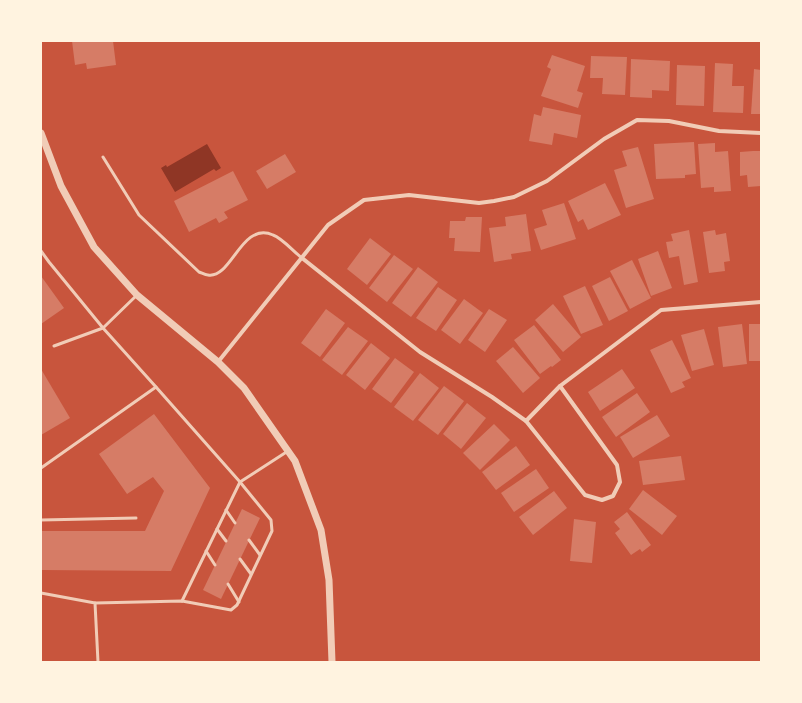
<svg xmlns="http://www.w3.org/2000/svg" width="802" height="703" font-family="'Crimson Pro',serif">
<rect width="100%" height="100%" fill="#c8553d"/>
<polygon fill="#8f3625" points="207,144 221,168 216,171 214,169 175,192 161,168 166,165 167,167"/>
<g fill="#d67c66">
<polygon points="72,41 113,41 116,65 87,69 86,63 75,65"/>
<polygon points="552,55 585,66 577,91 583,93 578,108 541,96 551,69 547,67"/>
<polygon points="591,56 627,57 625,95 602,94 603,78 590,78"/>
<polygon points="631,59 670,61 669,91 652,90 652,98 630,97"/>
<polygon points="715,63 733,64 732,86 744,86 743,113 713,112"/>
<polygon points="677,65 705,66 704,106 676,105"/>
<polygon points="754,69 761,70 761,114 751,114"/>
<polygon points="543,107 581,115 577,138 554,133 552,145 529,141 534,114 541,116"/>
<polygon points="694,142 696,174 685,175 685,178 656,179 654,144"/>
<polygon points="715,143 715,152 728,151 731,191 714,192 714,187 701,188 698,144"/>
<polygon points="638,147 654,199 626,208 614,170 627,166 622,151"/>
<polygon points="753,151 761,151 761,186 748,187 747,175 740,176 740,152"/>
<polygon points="285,154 296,172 267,189 256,171"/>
<polygon points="233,171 248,200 224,212 228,218 219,223 216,218 189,232 174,201"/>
<polygon points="605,183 621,215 588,230 583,219 578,222 568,201"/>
<polygon points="564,203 576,239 541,250 534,229 547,225 542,210"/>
<polygon points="526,214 531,251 511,254 512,259 494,262 489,228 506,226 505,217"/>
<polygon points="466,217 482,217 480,252 454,251 455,238 449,238 450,221 465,221"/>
<polygon points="689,230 698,282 684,285 679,256 669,258 666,242 673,241 671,234"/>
<polygon points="715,230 716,235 726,233 730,261 724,262 725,271 709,273 703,232"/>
<polygon points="370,238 391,254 367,285 347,269"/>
<polygon points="658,251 672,288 651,296 638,259"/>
<polygon points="394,255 413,269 387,302 369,288"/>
<polygon points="632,260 651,298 630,309 610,271"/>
<polygon points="418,267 438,282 411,317 392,303"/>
<polygon points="41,276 64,308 41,324"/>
<polygon points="610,277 628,311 609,321 592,286"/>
<polygon points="585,286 603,325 581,334 563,296"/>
<polygon points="438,287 457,300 436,331 416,318"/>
<polygon points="464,299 483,313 460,344 441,330"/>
<polygon points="553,304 581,337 563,352 535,320"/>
<polygon points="326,309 345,323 320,357 301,343"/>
<polygon points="489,309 507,320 485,352 468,340"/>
<polygon points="742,324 747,364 723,367 718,327"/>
<rect x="749" y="324" width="12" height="37"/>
<polygon points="534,325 561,360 552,367 551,366 540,374 514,340"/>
<polygon points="348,327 368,341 342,375 322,360"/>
<polygon points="704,329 714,365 692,371 681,335"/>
<polygon points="672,340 691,378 682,382 685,387 671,393 650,350"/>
<polygon points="371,343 390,358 365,390 346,375"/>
<polygon points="513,347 540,378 523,393 496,361"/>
<polygon points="395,358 414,372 391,403 372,389"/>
<polygon points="41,369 70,418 41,435"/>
<polygon points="622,369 635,388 600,411 588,392"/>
<polygon points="420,373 439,388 413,421 394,407"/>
<polygon points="444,386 464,401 438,435 418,420"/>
<polygon points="637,393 650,412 616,437 602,417"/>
<polygon points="467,403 486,418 461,449 443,434"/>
<polygon points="154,414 210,488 171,571 41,570 41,531 145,531 164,491 153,477 127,494 99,454"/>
<polygon points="657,415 670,436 633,458 620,437"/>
<polygon points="494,424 510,440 480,470 463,453"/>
<polygon points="516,446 530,465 496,490 482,472"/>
<polygon points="681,456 685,480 643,485 639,461"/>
<polygon points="536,469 549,488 514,512 501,493"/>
<polygon points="643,490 677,516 662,535 629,509"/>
<polygon points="554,491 567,508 533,535 519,517"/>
<polygon points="242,509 260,518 221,599 203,590"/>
<polygon points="627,512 651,545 642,552 640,549 631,555 615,533 620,529 614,522"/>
<polygon points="574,519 596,522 592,563 570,561"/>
</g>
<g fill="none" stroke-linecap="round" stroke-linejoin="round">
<g stroke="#f1ccb7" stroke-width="3">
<path d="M 103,157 L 139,215 L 199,272 C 202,273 205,275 208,275 C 232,279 241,221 273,235 C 282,238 294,252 302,258"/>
<polyline points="41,251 49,262 103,328 54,346"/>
<polyline points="156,387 240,482 182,601"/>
<polyline points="41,468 156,387 103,328 137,295"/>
<polyline points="226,510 235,523"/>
<polyline points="41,520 136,518"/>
<polyline points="217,529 226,541"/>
<polyline points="249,540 260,555"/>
<polyline points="206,551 215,565"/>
<polyline points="240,559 251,574"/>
<polyline points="228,584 239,602"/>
<polyline points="41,593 95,603 98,662"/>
<polyline points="95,603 182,601 231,610 237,605 272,531 271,520 240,482 288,451"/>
</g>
<g stroke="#f1ccb7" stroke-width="4">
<polyline points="302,258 420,352 492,397 526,421 560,386 661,310 761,302"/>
<polyline points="218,362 328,225 364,200 409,195 479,203 494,201 514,197 547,181 604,139 637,120 669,121 719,131 761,133"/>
<polyline points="526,421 585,495 602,500 613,496 620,482 617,465 560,386"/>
</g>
<polyline stroke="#f1ccb7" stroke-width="7" points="41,133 61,186 94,247 137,295 218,362 244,388 295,461 321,530 329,580 332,662"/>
</g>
<rect width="802" height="703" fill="none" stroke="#fff3e0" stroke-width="84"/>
</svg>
